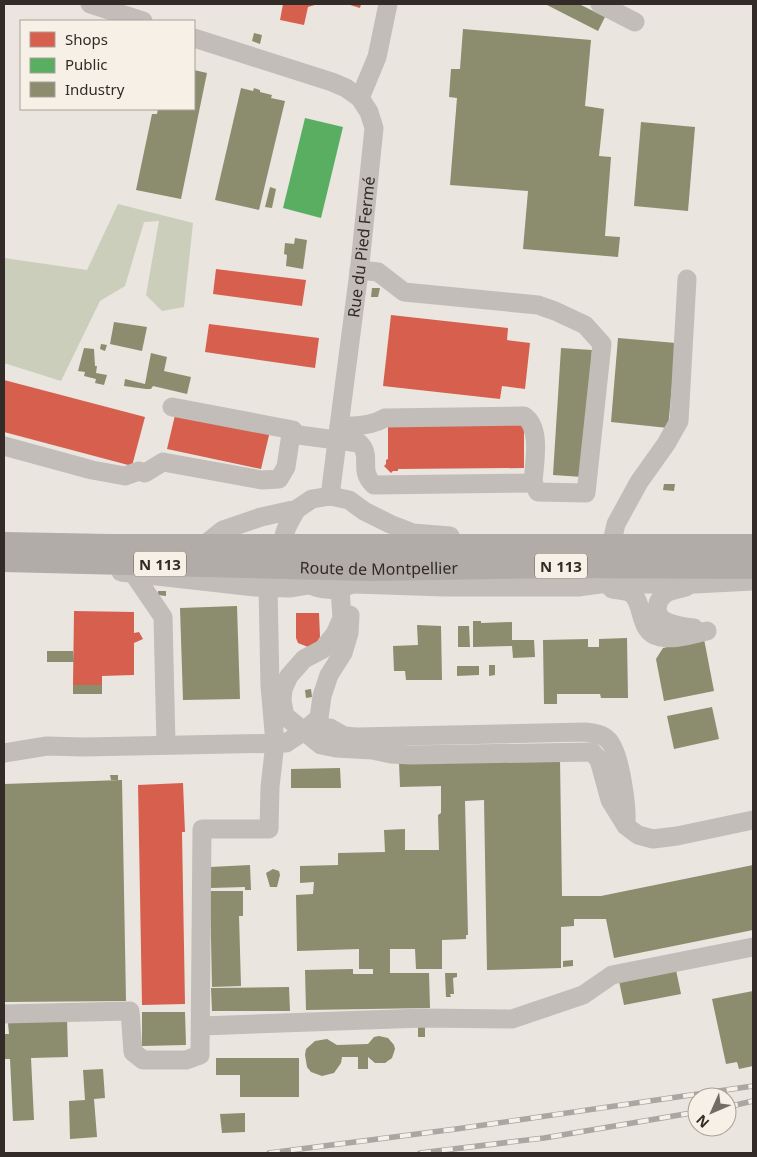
<svg xmlns="http://www.w3.org/2000/svg" width="757" height="1157" font-family="'Noto Sans',sans-serif">
<rect width="100%" height="100%" fill="#eae5df"/>
<polygon fill="#cacebb" points="118,204 193,223 184,307 162,311 146,295 159,221 144,222 125,286 100,301 61,381 4,363 4,258 87,270"/>
<g fill="#d6604d">
<polygon points="283,4 318,4 308,7 304,25 280,20"/>
<polygon points="347,4 361,4 360,8"/>
<polygon points="216,269 306,280 302,306 213,294"/>
<polygon points="391,315 508,328 507,340 530,343 525,389 502,386 500,399 383,386"/>
<polygon points="209,324 319,338 315,368 205,352"/>
<polygon points="4,380 145,417 132,466 4,432"/>
<polygon points="176,411 270,431 261,469 167,449"/>
<polygon points="524,422 524,468 398,469 398,471 393,471 391,473 384,466 386,464 386,460 388,459 388,423"/>
<polygon points="74,611 134,612 134,633 139,632 143,639 134,643 134,675 102,676 102,685 73,685"/>
<polygon points="296,613 319,613 320,637 317,642 308,647 298,643 296,638"/>
<polygon points="183,783 185,832 182,832 185,1004 142,1005 138,785"/>
</g>
<polygon fill="#5aae61" points="305,118 343,127 321,218 283,208"/>
<g fill="#8c8c6e">
<polygon points="545,4 579,4 605,17 598,31"/>
<polygon points="463,29 591,40 585,106 604,109 599,156 611,157 605,236 620,237 618,257 523,249 528,191 450,185 457,98 449,97 451,69 460,69"/>
<polygon points="254,33 262,35 260,44 252,41"/>
<polygon points="194,70 207,73 181,199 136,190 152,114 157,114 158,109 194,109"/>
<polygon points="241,88 253,91 254,88 260,90 260,92 272,95 271,98 285,101 259,210 215,200"/>
<polygon points="641,122 695,127 688,211 634,206"/>
<polygon points="270,187 276,189 272,208 265,207"/>
<polygon points="295,238 307,240 303,269 286,266 287,255 284,254 285,243 294,244"/>
<polygon points="372,288 380,288 378,297 371,297"/>
<polygon points="114,322 147,327 142,351 110,344"/>
<polygon points="618,338 676,343 668,428 611,422"/>
<polygon points="101,344 107,345 105,351 100,349"/>
<polygon points="84,348 94,349 95,366 97,366 96,373 107,375 104,385 95,383 96,379 84,376 85,372 78,371"/>
<polygon points="561,348 592,350 583,477 553,475"/>
<polygon points="151,353 167,357 164,371 191,377 187,394 153,386 151,389 146,389 124,386 125,379 145,384"/>
<polygon points="664,484 675,484 674,491 663,490"/>
<polygon points="158,591 166,591 166,596 158,595"/>
<polygon points="237,606 240,699 183,700 180,608"/>
<polygon points="473,621 481,621 481,623 512,622 512,640 534,640 535,657 513,658 512,646 473,647"/>
<polygon points="417,625 441,626 442,680 406,680 405,671 394,671 393,646 418,645"/>
<polygon points="458,626 469,626 470,647 458,647"/>
<polygon points="627,638 628,698 601,698 600,694 557,694 557,704 544,704 543,640 588,639 588,647 599,647 599,639"/>
<polygon points="704,639 714,691 664,701 656,659 663,648"/>
<polygon points="47,651 73,651 74,662 47,662"/>
<polygon points="489,665 495,665 495,675 489,676"/>
<polygon points="457,666 479,666 479,675 457,676"/>
<rect x="73" y="685" width="29" height="9"/>
<polygon points="311,689 312,697 306,698 305,690"/>
<polygon points="712,707 719,739 674,749 667,716"/>
<polygon points="560,759 562,896 601,896 753,865 753,930 614,958 606,919 574,919 574,926 561,927 561,968 487,970 484,800 465,801 468,935 466,935 466,939 442,940 442,969 416,969 415,949 390,949 390,973 429,973 430,1008 306,1010 305,970 353,969 353,974 373,974 373,969 359,969 359,949 297,951 296,895 313,894 314,882 300,883 300,866 338,865 338,853 385,852 384,830 405,829 405,850 439,850 438,815 441,813 441,786 400,787 399,762"/>
<polygon points="340,768 341,788 291,788 291,769"/>
<polygon points="110,775 118,775 118,780 111,780"/>
<polygon points="122,780 126,1001 4,1002 4,784"/>
<polygon points="250,865 251,890 245,890 245,887 210,888 210,867"/>
<polygon points="273,869 279,871 280,875 277,887 270,887 266,873"/>
<polygon points="210,891 243,891 243,916 239,916 241,986 212,987"/>
<polygon points="573,960 573,966 563,967 563,961"/>
<polygon points="676,970 681,994 624,1005 619,981"/>
<polygon points="445,973 457,973 457,977 453,978 454,994 450,994 451,997 446,997"/>
<polygon points="289,987 290,1011 212,1011 211,988"/>
<polygon points="753,991 753,1066 739,1069 737,1062 726,1064 712,999"/>
<polygon points="142,1012 185,1012 186,1045 142,1046"/>
<polygon points="13,1018 67,1018 68,1057 31,1058 34,1120 13,1121 10,1059 5,1059 4,1034 9,1034 8,1023"/>
<rect x="418" y="1026" width="7" height="11"/>
<polygon points="379,1036 388,1038 394,1045 395,1049 392,1058 385,1063 375,1063 368,1057 368,1069 358,1069 358,1057 342,1057 341,1063 334,1073 322,1076 311,1072 307,1067 305,1055 306,1049 315,1041 327,1039 337,1045 368,1044 374,1037"/>
<polygon points="216,1058 299,1058 299,1097 240,1097 240,1075 216,1075"/>
<polygon points="103,1069 105,1098 94,1099 97,1137 70,1139 69,1101 85,1100 83,1070"/>
<polygon points="245,1113 245,1132 222,1133 220,1114"/>
</g>
<g fill="none" stroke-linecap="round" stroke-linejoin="round">
<g stroke="#c2bdb8" stroke-width="19">
<polyline points="90,4 143,21"/>
<polyline points="600,4 635,22"/>
<polyline points="194,38 332,82 346,88 360,98"/>
<polyline points="359,270 378,272 404,292 538,305 555,311 585,325 602,344 586,493 538,492 533,483"/>
<polyline points="172,407 293,430 291,434"/>
<path d="M 4,446 L 92,470 L 125,476 L 139,471 L 145,473 L 163,462 L 262,480 L 279,479 L 286,467 L 291,434 L 359,443 C 361,445 363,447 364,450 C 369,461 360,472 374,485 L 533,483 C 534,464 542,428 524,416 L 385,418 C 371,426 356,427 339,426"/>
<path id="s1" d="M 330,496 L 360,264 L 374,128 L 369,112 L 360,98 L 377,57 L 388,4"/>
<path d="M 297,509 C 290,521 283,531 283,545 C 283,552 286,558 289,564 C 301,587 328,596 352,584"/>
<polyline points="208,542 223,530 261,517 297,509 312,499 330,496 349,500 364,511 390,524 413,533 450,536"/>
<polyline points="611,546 616,524 639,482 666,444 679,421 687,279"/>
<polyline points="121,572 255,587 291,588 309,585"/>
<polyline points="133,573 163,617 166,745"/>
<polyline points="354,584 445,587 578,587 600,584 695,584 753,581"/>
<path d="M 686,587 C 680,589 671,590 666,593 C 657,599 653,613 663,620 C 672,626 684,627 694,628"/>
<polyline points="340,589 342,618 335,634 323,649 304,659 289,676 283,689 282,701 285,716 321,745 336,748 372,750 391,754 411,755 592,752 599,760 610,800 626,826 638,835 653,839 677,836 753,820"/>
<path d="M 612,589 C 617,590 626,590 631,593 C 645,603 637,632 660,637 C 675,640 693,634 707,631"/>
<path d="M 304,731 L 330,728 L 344,736 L 357,737 L 585,732 C 592,733 602,734 607,739 C 620,749 627,806 626,823"/>
<polyline points="4,753 47,746 84,747 286,743 304,731 319,718 322,696 329,675 343,653 349,633 350,615"/>
<polyline points="4,1014 130,1011 133,1052 143,1060 186,1060 200,1055 202,829 269,829 270,787 275,743 270,686 268,587"/>
<polyline points="201,1026 423,1018 512,1019 583,995 612,975 753,947"/>
</g>
<g stroke="#b1aca7" stroke-width="24">
<polyline points="4,544 110,546 753,546"/>
<path id="s2" d="M 4,560 L 370,569 L 560,566 L 753,567"/>
</g>
<defs>
<g id="rail">
<polyline points="727,1107 753,1101"/>
<polyline points="269,1153 456,1129 753,1086"/>
<polyline points="420,1153 544,1138 697,1112"/>
</g>
</defs>
<use href="#rail" stroke="#aaa6a2" stroke-width="5.5"/>
<use href="#rail" stroke="#f6f0e6" stroke-width="4" stroke-dasharray="11" stroke-linecap="butt"/>
</g>
<g text-anchor="middle" dominant-baseline="central" stroke-width="5" stroke-linejoin="round" paint-order="stroke">
<g fill="#f6f0e6" stroke="#6d6660" stroke-width="1">
<rect x="134" y="551.5" width="52" height="25" rx="4"/>
<rect x="535" y="553.5" width="52" height="25" rx="4"/>
</g>
<g font-size="15" font-weight="bold" fill="#322b27">
<text x="160" y="564">N 113</text>
<text x="561" y="566">N 113</text>
</g>
<g font-size="16" fill="#322b27" stroke="#f6f0e6">
<text stroke="none"><textPath href="#s1" startOffset="251">Rue du Pied Fermé</textPath></text>
<text stroke="none"><textPath href="#s2" startOffset="375">Route de Montpellier</textPath></text>
</g>
</g>
<rect width="757" height="1157" fill="none" stroke="#322b27" stroke-width="10"/>
<rect x="20" y="20" width="175" height="90" fill="#f6f0e6" stroke="#a8a19a"/>
<rect x="30" y="32" width="25" height="15" fill="#d6604d" stroke="#a8a19a"/>
<text x="65" y="45" font-size="15" fill="#322b27">Shops</text>
<rect x="30" y="58" width="25" height="15" fill="#5aae61" stroke="#a8a19a"/>
<text x="65" y="70" font-size="15" fill="#322b27">Public</text>
<rect x="30" y="82" width="25" height="15" fill="#8c8c6e" stroke="#a8a19a"/>
<text x="65" y="95" font-size="15" fill="#322b27">Industry</text>
<g transform="translate(712 1112) rotate(225)"><circle r="24" fill="#f6f0e6" stroke="#a8a19a"/>
<path d="M0-4L9 19L0 12L-9 19Z" fill="#726c67"/>
<text y="-8" font-size="14" font-weight="bold" text-anchor="middle" fill="#322b27">N</text>
</g>
</svg>
